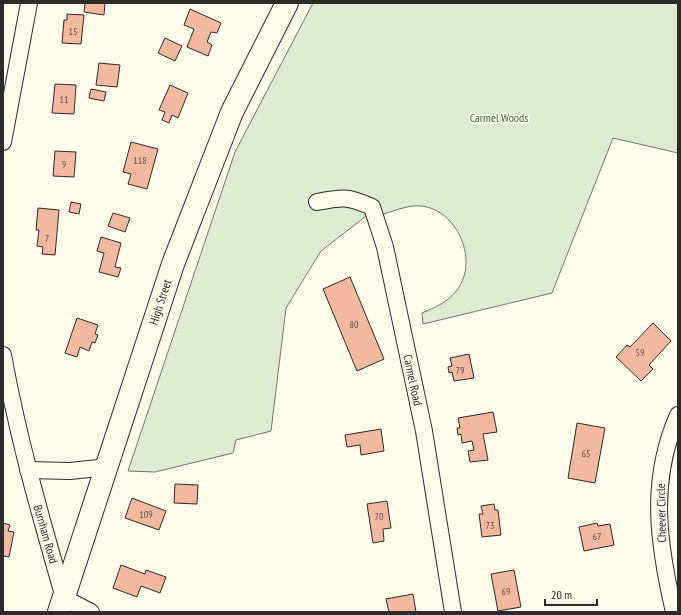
<svg xmlns="http://www.w3.org/2000/svg" width="681" height="615" font-family="'PT Sans Narrow',sans-serif">
<rect width="100%" height="100%" fill="#fdfbea"/>
<path fill="#deebd1" stroke="#74746e" d="M 313,3 L 678,3 L 678,153 L 613,138 L 552,293 L 423,324 L 422,313 C 436,307 448,302 457,290 C 481,259 454,202 413,206 C 399,208 385,214 372,218 L 370,213 L 321,251 L 286,308 L 271,431 L 236,440 L 233,453 L 155,472 L 128,471 L 235,152 Z"/>
<g fill="#f2b8a0" stroke="#2b2b2b">
<polygon points="85,3 105,3 104,15 84,12"/>
<polygon points="190,9 221,23 217,33 211,32 207,42 212,45 208,56 187,47 194,29 184,25"/>
<polygon points="67,14 84,15 81,44 62,43 64,20 67,20"/>
<polygon points="165,38 182,46 175,61 158,53"/>
<polygon points="99,63 120,65 117,87 96,85"/>
<polygon points="55,84 76,85 74,114 52,113"/>
<polygon points="170,85 188,93 178,118 172,115 169,123 162,120 165,112 159,110"/>
<polygon points="91,89 106,92 104,101 89,98"/>
<polygon points="131,142 158,149 147,189 128,184 131,174 123,172"/>
<polygon points="55,151 76,152 74,177 53,176"/>
<polygon points="71,202 81,204 79,214 69,212"/>
<polygon points="38,208 59,210 55,255 42,254 43,247 37,246 39,230 36,230"/>
<polygon points="113,213 130,218 125,232 108,226"/>
<polygon points="101,237 121,243 115,267 121,268 118,277 99,272 104,253 97,251"/>
<polygon points="350,277 384,359 357,371 323,289"/>
<polygon points="77,318 98,325 95,334 98,335 95,343 92,342 89,351 80,347 77,357 65,353"/>
<polygon points="653,323 671,341 649,365 653,369 641,381 616,357 627,345 630,347"/>
<polygon points="469,354 474,378 454,381 452,372 449,373 448,367 452,366 450,358"/>
<polygon points="493,412 497,432 483,434 488,460 470,462 468,451 474,450 472,441 462,443 461,434 458,435 457,428 460,428 458,418"/>
<polygon points="577,423 605,428 595,483 568,478"/>
<polygon points="381,429 384,451 361,455 360,445 347,447 345,435"/>
<polygon points="175,484 198,485 197,504 174,503"/>
<polygon points="132,498 166,511 159,530 125,518"/>
<polygon points="387,501 391,528 383,529 384,541 373,543 367,504"/>
<polygon points="494,504 495,510 498,510 501,535 482,537 479,514 483,514 481,506"/>
<polygon points="3,523 10,525 8,531 14,532 9,557 3,556"/>
<polygon points="597,523 598,526 610,524 614,545 584,551 579,527"/>
<polygon points="121,565 145,574 146,570 166,577 160,593 141,586 137,597 113,588"/>
<polygon points="514,570 521,607 498,611 491,574"/>
<polygon points="413,594 416,612 389,612 386,599"/>
</g>
<g fill="none" stroke-linecap="round" stroke-linejoin="round">
<defs>
<g id="street">
<polyline points="3,142 29,3"/>
<path d="M 317,202 C 342,197 348,196 372,207 L 385,247 L 424,431 L 453,612"/>
<path d="M 3,355 C 18,438 41,518 64,598 L 91,612"/>
<polyline points="28,470 70,471 108,467"/>
<path d="M 674,612 C 658,543 649,481 678,415"/>
</g>
<polyline id="secondary" points="59,612 173,264 232,112 287,3"/>
</defs>
<use href="#street" stroke="#2b2b2b" stroke-width="18"/>
<use href="#secondary" stroke="#2b2b2b" stroke-width="24"/>
<use href="#street" stroke="#fdfbea" stroke-width="16"/>
<use href="#secondary" stroke="#fdfbea" stroke-width="22"/>
</g>
<g text-anchor="middle" dominant-baseline="central" stroke-width="3" stroke-linejoin="round" paint-order="stroke">
<g font-size="10" fill="#5d4e48">
<text x="73" y="31">15</text>
<text x="64" y="99">11</text>
<text x="140" y="160">118</text>
<text x="64" y="164">9</text>
<text x="47" y="238">7</text>
<text x="354" y="324">80</text>
<text x="640" y="352">59</text>
<text x="460" y="370">79</text>
<text x="586" y="453">65</text>
<text x="146" y="514">109</text>
<text x="379" y="516">70</text>
<text x="490" y="525">73</text>
<text x="597" y="536">67</text>
<text x="506" y="591">69</text>
</g>
<g font-size="12" fill="#34623c" stroke="#fdfbea">
<text x="499" y="117">Carmel Woods</text>
</g>
<g font-size="12" fill="#2b2b2b" stroke="#fdfbea">
<text transform="translate(160 302) rotate(-72)">High Street</text>
<text transform="translate(413 380) rotate(78)">Carmel Road</text>
<text transform="translate(661 513) rotate(-91)">Cheever Circle</text>
<text transform="translate(46 534) rotate(74)">Burnham Road</text>
</g>
</g>
<rect width="681" height="615" fill="none" stroke="#2b2b2b" stroke-width="8"/>
<path d="M545 599v6h52v-6" fill="none" stroke="#2b2b2b" stroke-width="2"/>
<text x="551" y="599" font-size="12" fill="#2b2b2b" stroke="#fdfbea" stroke-width="3" paint-order="stroke">20 m</text>
</svg>
